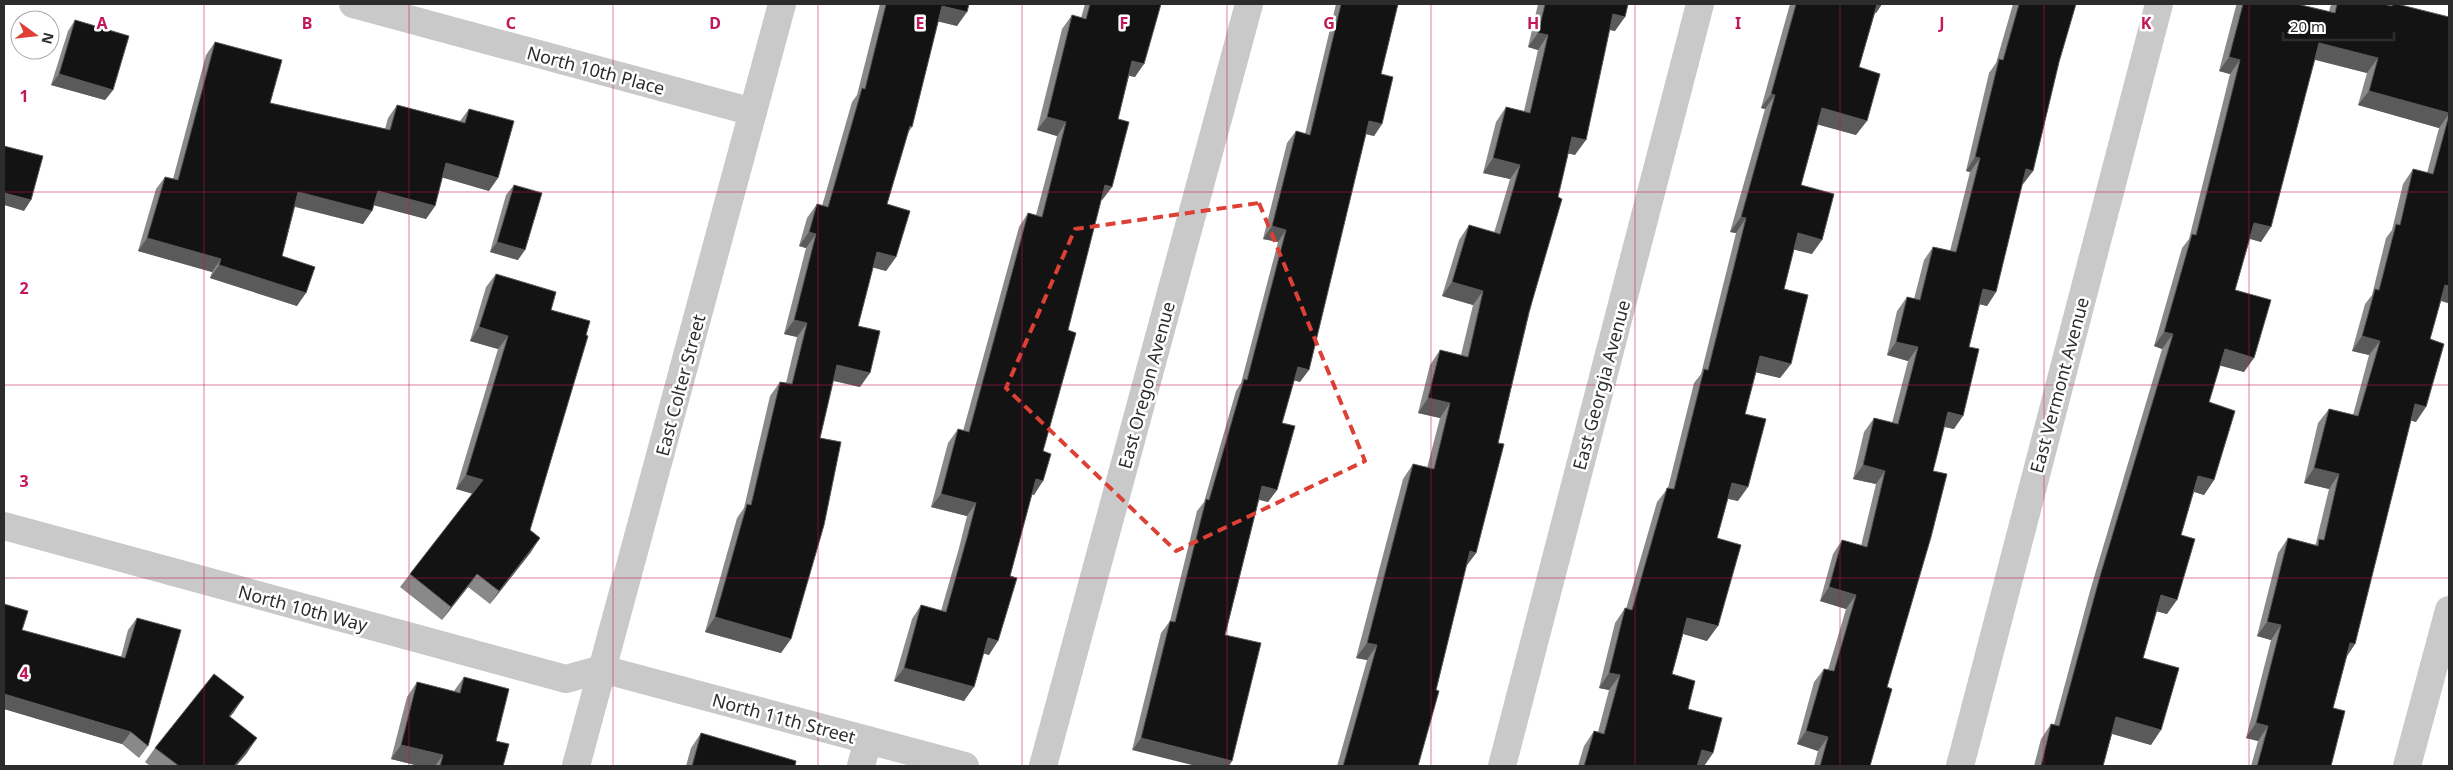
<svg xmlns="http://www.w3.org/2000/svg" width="2453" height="770" font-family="'Noto Sans',sans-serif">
<rect width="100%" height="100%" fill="#fff"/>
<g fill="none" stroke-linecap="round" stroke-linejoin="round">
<g stroke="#c9c9c9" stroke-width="28">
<polyline points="353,4 753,112"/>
<polyline points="4,526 566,679 602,669 965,766"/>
<polyline points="576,766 782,4"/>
<polyline points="861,766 868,740"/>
<polyline points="1043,766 1249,4"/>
<polyline points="1502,766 1700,4"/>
<polyline points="1960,766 2159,4"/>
<polyline points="2407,766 2449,610"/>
</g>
</g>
<g fill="#898989">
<polygon points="880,4 969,4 957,26 938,21 912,127 908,133 887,204 896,257 886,271 873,267 858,326 860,387 833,381 820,438 781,653 705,632 737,518 744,508 770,396 780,382 786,383 797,337 784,334 806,248 799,246 807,218 817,204 822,206 852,102 857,95"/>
<polygon points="1085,4 1161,4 1135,77 1129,76 1118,119 1112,187 1102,200 1101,200 1068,330 1034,495 1032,494 989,655 984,653 964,701 894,681 912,619 921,605 941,611 959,548 967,516 931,507 948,443 958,429 963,431 1019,227 1028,213 1036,215 1057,136 1037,130 1062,29 1072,15 1081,18"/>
<polygon points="1336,4 1398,4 1381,74 1382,124 1374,136 1366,134 1300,382 1294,380 1282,423 1277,490 1268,502 1259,500 1225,635 1132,750 1161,633 1170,621 1197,511 1204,502 1236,391 1241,383 1278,242 1263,239 1287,143 1296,131 1305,134"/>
<polygon points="1538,4 1628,4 1615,31 1609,30 1575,155 1568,153 1498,443 1476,553 1466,566 1418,766 1337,766 1367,660 1356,658 1403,479 1413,464 1427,468 1440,418 1418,413 1430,365 1440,350 1461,355 1473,305 1442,296 1459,240 1469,225 1494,233 1510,179 1483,173 1496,122 1506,107 1524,111 1538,50 1528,47"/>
<polygon points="1790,4 1882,4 1876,13 1875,13 1859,67 1856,135 1818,124 1801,185 1812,254 1794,249 1784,289 1791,364 1780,378 1756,372 1745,414 1738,501 1728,499 1717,538 1707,641 1683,634 1672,674 1688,709 1713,753 1704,766 1578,766 1584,746 1594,731 1598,732 1609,690 1599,688 1615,623 1625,608 1626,609 1657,502 1668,488 1694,383 1701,374 1736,233 1730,232 1765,109 1761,108"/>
<polygon points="2013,4 2076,4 2059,62 2033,171 2023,184 2022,184 1996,292 1987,306 1980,304 1969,347 1954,429 1944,427 1933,471 1870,766 1814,766 1818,751 1797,744 1814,682 1824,669 1828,670 1846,609 1820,601 1833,554 1842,540 1861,546 1876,484 1853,479 1864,432 1874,418 1892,423 1908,361 1887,355 1897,311 1907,297 1914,299 1924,260 1933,247 1950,251 1970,172 1966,171 1989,73 1996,63"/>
<polygon points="2237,4 2297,4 2329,12 2330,7 2332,4 2383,4 2391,6 2392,4 2397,4 2449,17 2449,302 2448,303 2441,301 2430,339 2416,422 2411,420 2355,644 2347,656 2333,708 2331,766 2251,766 2258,741 2246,738 2271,640 2257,636 2278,553 2288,538 2315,545 2316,543 2329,489 2304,483 2318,423 2329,409 2353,415 2369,355 2352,351 2365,304 2372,295 2386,238 2392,230 2403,184 2413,169 2427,173 2439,128 2358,105 2367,73 2315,60 2261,242 2250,239 2235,290 2244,372 2220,365 2209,402 2214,480 2204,495 2194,492 2181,535 2167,614 2157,611 2143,658 2151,745 2112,734 2103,766 2034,766 2041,739 2051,724 2054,725 2090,591 2162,349 2154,346 2182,248 2189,239 2230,74 2219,71 2236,6"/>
<polygon points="75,20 113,90 105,100 51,85 68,31"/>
<polygon points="215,42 270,103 385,129 388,118 397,105 460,121 469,109 489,191 442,177 435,206 426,219 374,205 363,224 295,207 282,256 297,306 210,278 212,272 138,251 156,189 165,177 173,179 206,55"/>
<polygon points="514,185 518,260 490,252 506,195"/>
<polygon points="496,274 551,310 530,530 531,552 490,604 468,587 442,620 400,587 410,574 473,493 456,489 498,349 470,341 486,287"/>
<polygon points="4,604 22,630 121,657 128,630 137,618 148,746 139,758 122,744 4,709"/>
<polygon points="464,677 496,741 503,766 419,766 391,759 407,697 417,682 454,691"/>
<polygon points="234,712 230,716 247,753 236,766 150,766 145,762 155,748"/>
<polygon points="701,733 795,766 686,766 691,748"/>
</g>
<g fill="#5a5a5a">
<polygon points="1874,4 1882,4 1876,13 1869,11"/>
<polygon points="942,6 967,12 957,26 932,20"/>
<polygon points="1613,14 1625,17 1615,31 1602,28"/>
<polygon points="1538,33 1548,35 1538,50 1528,47"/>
<polygon points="2319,43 2378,58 2367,73 2309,58"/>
<polygon points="2229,57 2240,60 2230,74 2219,71"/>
<polygon points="1132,61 1144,64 1135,77 1123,74"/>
<polygon points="59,74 113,90 105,100 51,85"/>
<polygon points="2369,91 2449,113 2449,114 2439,128 2358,105"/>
<polygon points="1771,94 1775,95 1765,109 1761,108"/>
<polygon points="1822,108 1867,121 1856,135 1812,123"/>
<polygon points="1047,117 1066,122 1057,136 1037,130"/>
<polygon points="1369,121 1382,124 1374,136 1361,133"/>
<polygon points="1572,137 1586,140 1575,155 1562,152"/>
<polygon points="1975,157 1980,158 1970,172 1966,171"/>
<polygon points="1493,158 1520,165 1510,179 1483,173"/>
<polygon points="446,163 498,178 489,191 437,176"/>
<polygon points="2026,169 2033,171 2023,184 2016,183"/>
<polygon points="1105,185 1112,187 1102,200 1096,198"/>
<polygon points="378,191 435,206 426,219 369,204"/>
<polygon points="298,192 372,211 363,224 289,205"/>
<polygon points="4,193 31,200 24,211 4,205"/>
<polygon points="1741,217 1746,218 1736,233 1730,232"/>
<polygon points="2254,223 2271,227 2261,242 2244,237"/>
<polygon points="1272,226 1286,230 1278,242 1263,239"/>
<polygon points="809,232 816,234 806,248 799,246"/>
<polygon points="1798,233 1822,240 1812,254 1787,248"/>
<polygon points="147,238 221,259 212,272 138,251"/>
<polygon points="497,242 525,250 518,260 490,252"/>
<polygon points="877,252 896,257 886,271 867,266"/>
<polygon points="219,265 306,293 297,306 210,278"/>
<polygon points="1452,282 1483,291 1473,305 1442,296"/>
<polygon points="2445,285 2449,286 2449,302 2448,303 2435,299"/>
<polygon points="1983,289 1996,292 1987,306 1974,303"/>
<polygon points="794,320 807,323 797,337 784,334"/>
<polygon points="479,327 508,336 498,349 470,341"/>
<polygon points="2164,332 2173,334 2162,349 2154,346"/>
<polygon points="2362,336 2380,341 2369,355 2352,351"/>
<polygon points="1896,342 1918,347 1908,361 1887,355"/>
<polygon points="2225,349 2254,358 2244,372 2214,364"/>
<polygon points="1760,356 1791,364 1780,378 1750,371"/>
<polygon points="837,365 870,373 860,387 827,379"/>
<polygon points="1298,367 1309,370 1300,382 1289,379"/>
<polygon points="1428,398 1450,403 1440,418 1418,413"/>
<polygon points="2415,404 2426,407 2416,422 2405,419"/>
<polygon points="1948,412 1963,416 1954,429 1938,425"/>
<polygon points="1863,465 1885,471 1876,484 1853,479"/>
<polygon points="2314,468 2339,474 2329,489 2304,483"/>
<polygon points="466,475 483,480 473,494 456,489"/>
<polygon points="2198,476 2214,480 2204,495 2188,490"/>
<polygon points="1036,479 1043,481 1034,495 1026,493"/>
<polygon points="1732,483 1748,487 1738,501 1722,497"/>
<polygon points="1262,486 1277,490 1268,502 1254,498"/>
<polygon points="941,494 976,503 967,516 931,507"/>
<polygon points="540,538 531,552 490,604 499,591"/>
<polygon points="1470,551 1476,553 1465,568"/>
<polygon points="477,574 468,587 442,620 451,607"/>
<polygon points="1829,587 1856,595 1846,609 1820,601"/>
<polygon points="2161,595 2177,600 2167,614 2151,610"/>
<polygon points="715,617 791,639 781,653 705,632"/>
<polygon points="1687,618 1718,626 1707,641 1677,632"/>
<polygon points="2267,622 2281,625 2271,640 2257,636"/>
<polygon points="988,638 998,641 989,655 979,652"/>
<polygon points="1367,643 1377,645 1367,660 1356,658"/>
<polygon points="2350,643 2355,644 2345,659"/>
<polygon points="904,668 974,687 964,701 894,681"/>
<polygon points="1609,673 1620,675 1609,690 1599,688"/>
<polygon points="4,694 131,732 122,744 4,709"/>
<polygon points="244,697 234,712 219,730 229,716"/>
<polygon points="2116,717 2161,730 2151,745 2106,732"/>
<polygon points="2256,723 2268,726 2258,741 2246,738"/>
<polygon points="1806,731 1828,737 1818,751 1797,744"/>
<polygon points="257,738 247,753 236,766 234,766"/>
<polygon points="1141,738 1232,761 1229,766 1196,766 1132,750"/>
<polygon points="401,745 443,755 435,766 419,766 391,759"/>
<polygon points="1702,750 1713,753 1704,766 1698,766 1691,765"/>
</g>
<g fill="#131313" stroke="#5a5a5a">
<polygon points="886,4 969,4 967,12 942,6 912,127 910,126 887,204 910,211 896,257 877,252 858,326 880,331 870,373 837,365 820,438 841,442 824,525 791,639 715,617 747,504 751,505 780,382 792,384 807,323 794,320 816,234 809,232 817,204 828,207 862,88 865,89"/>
<polygon points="1090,4 1161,4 1144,64 1132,61 1118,119 1129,122 1112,187 1105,185 1068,330 1076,333 1043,451 1051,454 1043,481 1036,479 1010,576 1017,578 998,641 988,638 974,687 904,668 921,605 946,612 968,534 976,503 941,494 958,429 969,432 1028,213 1042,217 1066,122 1047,117 1072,15 1086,19"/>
<polygon points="1341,4 1398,4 1381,74 1393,77 1382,124 1369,121 1309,370 1298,367 1282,423 1295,426 1277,490 1262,486 1225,635 1261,643 1232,761 1141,738 1170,621 1175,622 1206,499 1209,500 1244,379 1247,380 1286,230 1272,226 1296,131 1310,135"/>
<polygon points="1545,4 1628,4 1625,17 1613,14 1586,140 1572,137 1558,197 1562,199 1529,312 1498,443 1504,444 1476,553 1470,551 1436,690 1439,691 1418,766 1343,766 1377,645 1367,643 1413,464 1434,469 1450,403 1428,398 1440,350 1468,357 1483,291 1452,282 1469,225 1500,234 1520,165 1493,158 1506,107 1530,113 1548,35 1538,33"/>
<polygon points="1796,4 1877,4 1859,67 1880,74 1867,121 1822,108 1801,185 1834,194 1822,240 1798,233 1784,289 1808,295 1791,364 1760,356 1745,414 1766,419 1748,487 1732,483 1717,538 1741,545 1718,626 1687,618 1672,674 1695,681 1688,709 1722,718 1713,753 1702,750 1697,766 1584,766 1594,731 1604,734 1620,675 1609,673 1625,608 1632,610 1667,488 1674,489 1704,369 1708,370 1746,218 1741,217 1775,95 1771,94"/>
<polygon points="2019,4 2076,4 2059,62 2033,171 2026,169 1996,292 1983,289 1969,347 1979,349 1963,416 1948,412 1933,471 1947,474 1931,537 1887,687 1892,689 1870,766 1820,766 1828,737 1806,731 1824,669 1834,671 1856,595 1829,587 1842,540 1867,547 1885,471 1863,465 1874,418 1898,424 1918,347 1896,342 1907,297 1920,300 1933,247 1956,252 1980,158 1975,157 1999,59 2003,60"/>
<polygon points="2243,4 2297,4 2335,13 2337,4 2383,4 2392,6 2393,4 2397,4 2449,17 2449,113 2369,91 2378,58 2319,43 2271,227 2254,223 2235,290 2271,300 2254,358 2225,349 2209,402 2235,411 2214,480 2198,476 2181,535 2195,539 2177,600 2161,595 2143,658 2179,668 2161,730 2116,717 2103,766 2041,766 2051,724 2059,726 2100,576 2173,334 2164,332 2192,234 2196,235 2240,60 2229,57"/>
<polygon points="75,20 129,36 113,90 59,74"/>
<polygon points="215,42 282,60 270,103 390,130 397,105 465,123 469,109 514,121 498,178 446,163 435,206 378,191 372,211 298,192 282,256 315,267 306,293 219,265 221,259 147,238 165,177 178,180"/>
<polygon points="2449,115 2449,286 2445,285 2430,339 2444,344 2426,407 2415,404 2355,644 2350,643 2333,708 2345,711 2331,766 2257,766 2268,726 2256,723 2281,625 2267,622 2288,538 2318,546 2319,539 2324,540 2339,474 2314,468 2329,409 2358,416 2380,341 2362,336 2375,289 2379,290 2396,224 2400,225 2413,169 2433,174"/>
<polygon points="4,146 43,156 31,200 4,193"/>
<polygon points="514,185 542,193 525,250 497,242"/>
<polygon points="496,274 556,292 551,310 590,321 586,335 588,336 530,530 540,538 499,591 477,574 451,607 410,574 483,480 466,475 508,336 479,327"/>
<polygon points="4,604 28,611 22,630 125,658 137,618 181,630 148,746 131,732 4,694"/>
<polygon points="214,674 244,697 229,716 257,738 234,766 179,766 155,748"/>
<polygon points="464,677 509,689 496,741 509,744 503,766 440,766 443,755 401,745 417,682 460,693"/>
<polygon points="701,733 796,761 795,766 692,766"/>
</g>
<path fill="none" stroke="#dd4035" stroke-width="4" stroke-dasharray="10 6" stroke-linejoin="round" d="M 1259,203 L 1365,461 L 1176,551 L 1006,388 L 1075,229 Z"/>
<path fill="none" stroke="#c2185b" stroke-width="1" stroke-opacity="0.55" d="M 204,4 L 204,766M 409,4 L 409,766M 613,4 L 613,766M 818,4 L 818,766M 1022,4 L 1022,766M 1227,4 L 1227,766M 1431,4 L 1431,766M 1635,4 L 1635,766M 1840,4 L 1840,766M 2044,4 L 2044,766M 2249,4 L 2249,766M 4,192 L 2449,192M 4,385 L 2449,385M 4,578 L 2449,578"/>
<g text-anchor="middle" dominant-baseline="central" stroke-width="5" stroke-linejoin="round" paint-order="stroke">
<g font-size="18" fill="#2c2c2c" stroke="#fff">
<text transform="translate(596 70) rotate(15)">North 10th Place</text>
<text transform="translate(680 385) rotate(-75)">East Colter Street</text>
<text transform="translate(1146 385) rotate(-75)">East Oregon Avenue</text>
<text transform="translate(1601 385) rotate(-75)">East Georgia Avenue</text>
<text transform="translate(2059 385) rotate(-75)">East Vermont Avenue</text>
<text transform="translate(303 608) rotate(15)">North 10th Way</text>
<text transform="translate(784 718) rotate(15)">North 11th Street</text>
</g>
</g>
<g font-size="16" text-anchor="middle" font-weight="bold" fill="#c2185b" stroke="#fff" stroke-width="5" stroke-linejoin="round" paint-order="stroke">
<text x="102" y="29">A</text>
<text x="307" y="29">B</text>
<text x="511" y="29">C</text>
<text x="715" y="29">D</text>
<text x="920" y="29">E</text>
<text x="1124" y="29">F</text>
<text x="1329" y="29">G</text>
<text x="1533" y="29">H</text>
<text x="1738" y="29">I</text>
<text x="1942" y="29">J</text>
<text x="2146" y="29">K</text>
<text x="24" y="102">1</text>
<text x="24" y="294">2</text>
<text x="24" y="487">3</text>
<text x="24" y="679">4</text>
</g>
<rect width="2453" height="770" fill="none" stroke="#2c2c2c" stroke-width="10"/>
<g transform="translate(35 35) rotate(105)"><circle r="24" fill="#ffffff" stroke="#ababab"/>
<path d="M0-4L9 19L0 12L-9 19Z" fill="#dd4035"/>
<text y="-8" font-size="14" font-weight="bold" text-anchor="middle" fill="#2c2c2c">N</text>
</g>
<path d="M2283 32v8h111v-8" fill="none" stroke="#2c2c2c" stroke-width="2.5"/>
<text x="2290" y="32" font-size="15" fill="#2c2c2c" stroke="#ffffff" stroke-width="4" paint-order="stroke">20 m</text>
</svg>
